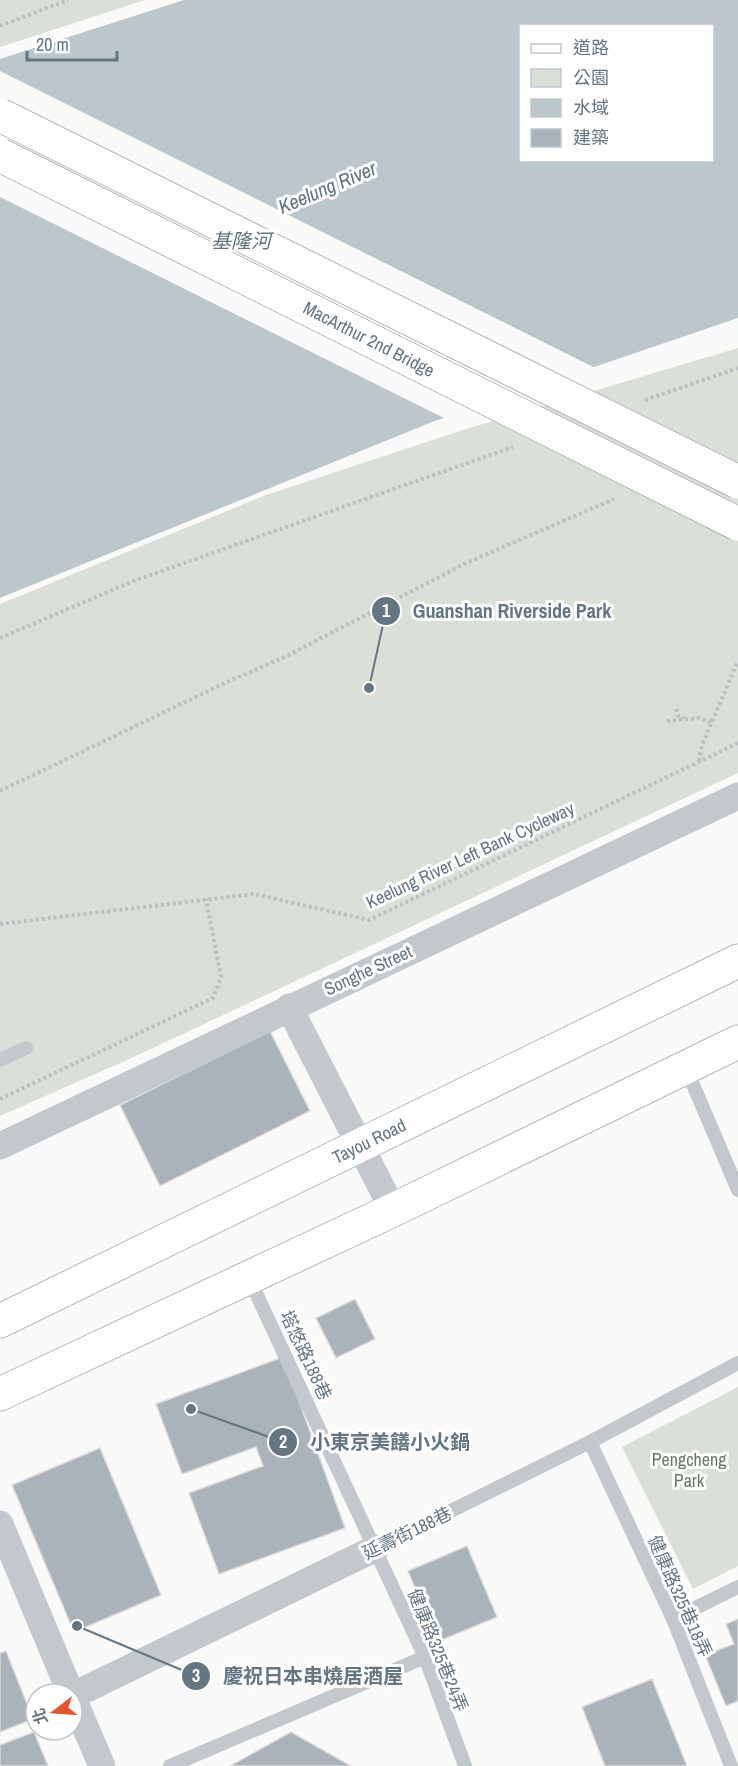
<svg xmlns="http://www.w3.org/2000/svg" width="738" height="1766" font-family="'Archivo Narrow','Noto Sans TC',sans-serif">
<rect width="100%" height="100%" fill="#fafaf8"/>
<g fill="#dadfd7">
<polygon points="0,0 145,0 0,47"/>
<polygon points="738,348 738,773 136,1056 0,1116 0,604 266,495 463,430"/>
<polygon points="738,1387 738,1566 693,1589 622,1447"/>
</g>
<path fill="#bbc7cb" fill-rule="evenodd" d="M 184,0 L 738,0 L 738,318 L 432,422 L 0,598 L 0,59 ZM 520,26 L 712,26 L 712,160 L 520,160 Z"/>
<polygon fill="#fafaf8" points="0,71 597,369 448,420 0,197"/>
<g fill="#aab3b9" stroke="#dcdcda" stroke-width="1.5">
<polygon points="270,1031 310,1111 160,1186 120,1105"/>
<polygon points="355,1299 375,1339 336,1358 316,1318"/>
<polygon points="283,1357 345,1528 219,1574 189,1493 263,1466 256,1447 182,1474 156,1404"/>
<polygon points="100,1448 161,1595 74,1632 12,1485"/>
<polygon points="467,1546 497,1617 437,1642 408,1571"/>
<polygon points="738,1619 738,1701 726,1706 705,1655 734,1644 726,1624"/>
<polygon points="6,1651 33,1719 0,1732 0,1653"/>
<polygon points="652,1679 687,1766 605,1766 582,1707"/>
<polygon points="34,1732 48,1766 0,1766 0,1745"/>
<polygon points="291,1732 351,1766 230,1766"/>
</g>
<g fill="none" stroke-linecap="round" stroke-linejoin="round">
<defs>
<g id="secondary">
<polyline points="0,1321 738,961"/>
<polyline points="0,1394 393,1210 738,1042"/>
</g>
</defs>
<use href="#secondary" stroke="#b3babf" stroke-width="35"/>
<g stroke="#bbbfc2" stroke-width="4" stroke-dasharray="3 3" stroke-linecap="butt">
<polyline points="0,26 68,0"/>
<polyline points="645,400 738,368"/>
<polyline points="0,638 136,580 513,447"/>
<polyline points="676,709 678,716 684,718"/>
<polyline points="667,721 698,718 712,722"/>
<polyline points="699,761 702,745 738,661"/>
<polyline points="0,791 225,683 287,656 464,564 614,499"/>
<polyline points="0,924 254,894 369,920 738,743"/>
<polyline points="0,1099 213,998 221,977 206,899"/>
</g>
<g stroke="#c3c8cc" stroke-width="14">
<polyline points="0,1060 26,1048"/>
<polyline points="686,1068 738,1190"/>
<polyline points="249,1278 425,1657 465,1766"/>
<polyline points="590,1442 673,1619 731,1766"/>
<polyline points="376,1548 590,1442 738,1363"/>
<polyline points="673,1619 738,1587"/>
<polyline points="170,1766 425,1657"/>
</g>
<g stroke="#c3c8cc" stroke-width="27">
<polyline points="289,1007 393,1210"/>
<polyline points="0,1146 738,796"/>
<polyline points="0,1524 71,1694"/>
<polyline points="102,1766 72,1696 376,1548"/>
</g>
<use href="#secondary" stroke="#fff" stroke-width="33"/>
<defs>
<g id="trunk-bridge">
<polyline points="0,115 738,482"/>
<polyline points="0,155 738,524"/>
</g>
</defs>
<use href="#trunk-bridge" stroke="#b4b9bd" stroke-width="35" stroke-linecap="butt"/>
<use href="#trunk-bridge" stroke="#fff" stroke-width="33"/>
</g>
<g text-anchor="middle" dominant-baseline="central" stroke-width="6" stroke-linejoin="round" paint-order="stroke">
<g font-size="18" fill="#657683" stroke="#fff">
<text transform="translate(369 339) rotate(27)">MacArthur 2nd Bridge</text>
<text transform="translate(470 855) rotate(-25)">Keelung River Left Bank Cycleway</text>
<text transform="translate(368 970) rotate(-25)">Songhe Street</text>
<text transform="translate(369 1141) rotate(-26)">Tayou Road</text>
<text transform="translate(306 1355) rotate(65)">塔悠路188巷</text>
<text transform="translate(407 1533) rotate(-26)">延壽街188巷</text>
<text transform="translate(680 1596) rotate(66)">健康路325巷18弄</text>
<text transform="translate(438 1650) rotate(68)">健康路325巷24弄</text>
</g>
<g font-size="18" fill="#687a64" stroke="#fff">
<text x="689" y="1459">Pengcheng<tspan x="689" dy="21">Park</tspan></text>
</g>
<g font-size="20" font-style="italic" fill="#60757c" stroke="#fff">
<text transform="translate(327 187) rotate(-23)">Keelung River</text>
<text x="241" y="240">基隆河</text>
</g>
</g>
<path fill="none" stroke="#657683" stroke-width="2" d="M369 688L386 611M191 1409L283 1442M77 1626L196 1676"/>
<g fill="#657683" stroke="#fff" stroke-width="2">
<circle cx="369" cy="688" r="6"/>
<circle cx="191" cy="1409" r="6"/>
<circle cx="77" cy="1626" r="6"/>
<circle cx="386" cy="611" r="15"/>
<circle cx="283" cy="1442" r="15"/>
<circle cx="196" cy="1676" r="15"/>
</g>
<g font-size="18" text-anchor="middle" font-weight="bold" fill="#fff">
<text x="386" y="617">1</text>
<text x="283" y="1448">2</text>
<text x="196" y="1682">3</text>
</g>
<g font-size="20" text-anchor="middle" font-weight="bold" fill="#657683" stroke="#fff" stroke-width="6" stroke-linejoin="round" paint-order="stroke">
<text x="512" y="618">Guanshan Riverside Park</text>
<text x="390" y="1449">小東京美饍小火鍋</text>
<text x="313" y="1683">慶祝日本串燒居酒屋</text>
</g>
<rect x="519" y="24" width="195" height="138" fill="#ffffff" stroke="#c1c8cd" stroke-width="1.5"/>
<rect x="531" y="44" width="30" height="9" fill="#ffffff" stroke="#c1c8cd" stroke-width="1.5"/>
<text x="573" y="54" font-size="18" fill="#657683">道路</text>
<rect x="531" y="69" width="30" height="18" fill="#dadfd7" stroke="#c1c8cd" stroke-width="1.5"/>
<text x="573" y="84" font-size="18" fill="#657683">公園</text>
<rect x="531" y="99" width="30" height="18" fill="#bbc7cb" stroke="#c1c8cd" stroke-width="1.5"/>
<text x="573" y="114" font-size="18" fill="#657683">水域</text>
<rect x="531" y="129" width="30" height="18" fill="#aab3b9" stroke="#c1c8cd" stroke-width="1.5"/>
<text x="573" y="144" font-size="18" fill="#657683">建築</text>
<g transform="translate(54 1712) rotate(253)"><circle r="28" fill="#ffffff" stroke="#c1c8cd" stroke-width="1.5"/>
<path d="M0-4.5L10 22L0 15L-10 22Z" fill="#e4572e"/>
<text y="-9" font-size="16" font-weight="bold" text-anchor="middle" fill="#657683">北</text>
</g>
<path d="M27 51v9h90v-9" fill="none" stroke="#657683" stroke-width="3"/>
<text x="36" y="51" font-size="18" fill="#657683" stroke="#ffffff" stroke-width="4.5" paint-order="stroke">20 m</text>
</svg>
